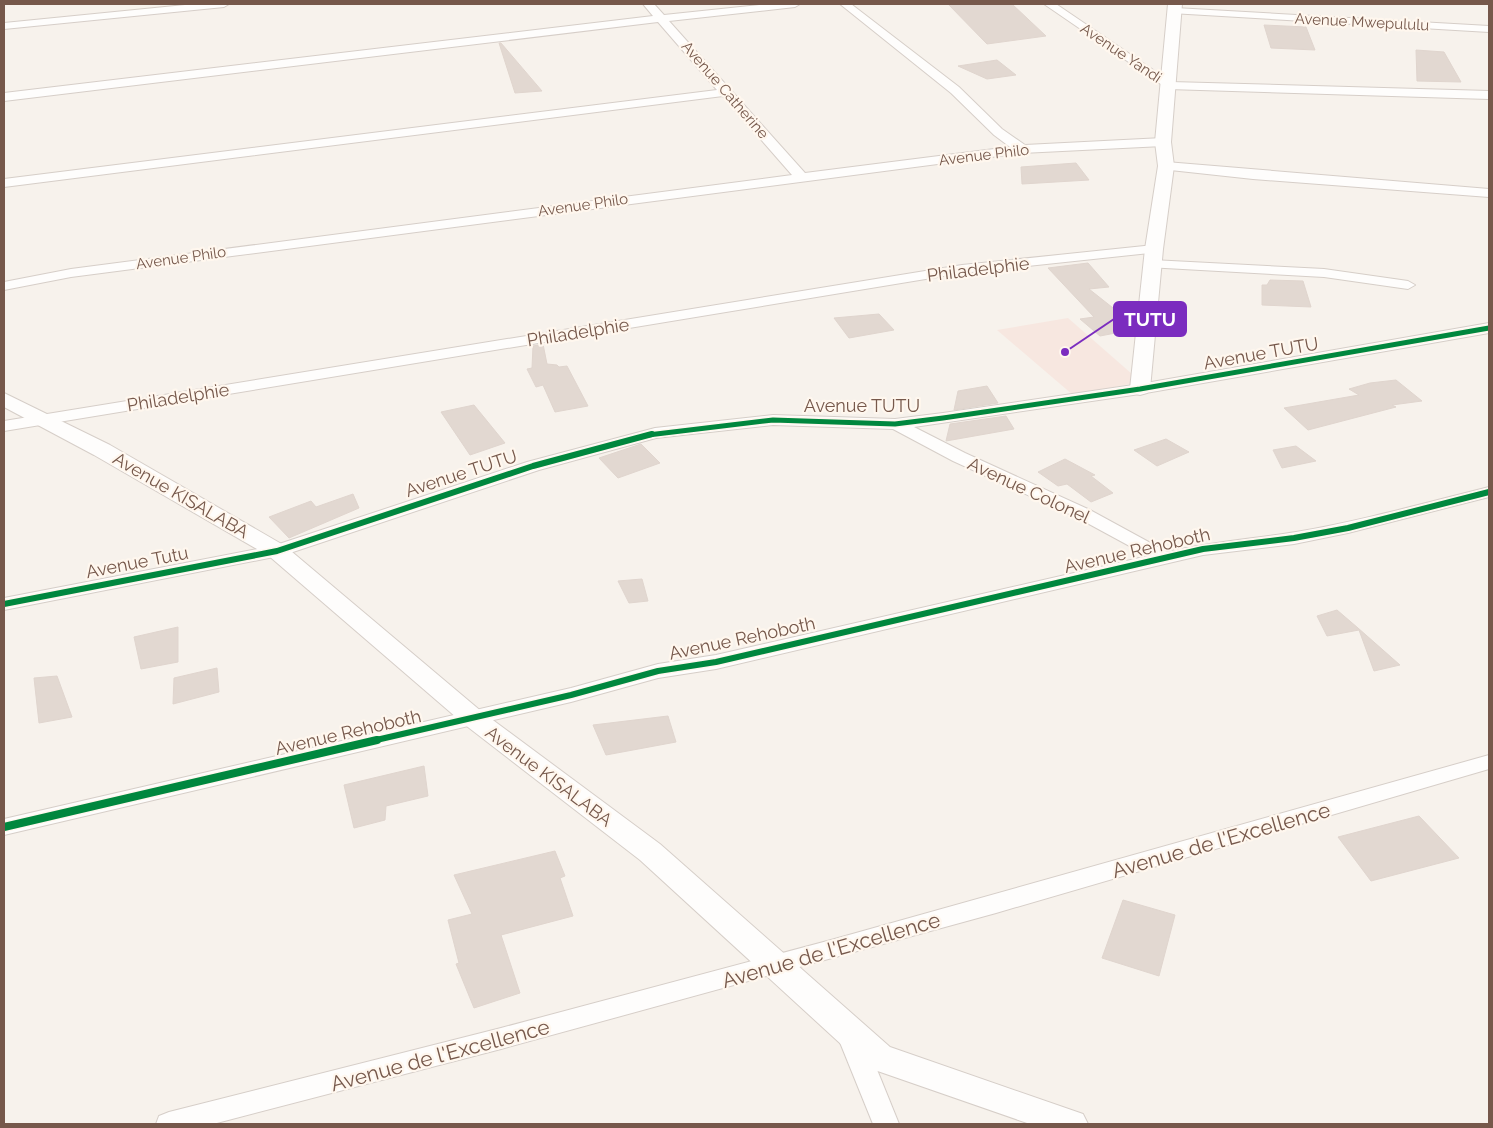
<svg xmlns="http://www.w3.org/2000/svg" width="1493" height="1128" font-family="Raleway,sans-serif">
<rect width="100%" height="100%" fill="#f7f2ec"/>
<polygon fill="#f7e7e0" points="1068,318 1132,374 1135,383 1073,395 997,330"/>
<g fill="#e2d8d1" stroke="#e0d5ce">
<polygon points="948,4 1012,4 1046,36 987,44"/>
<polygon points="1264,25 1306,27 1315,50 1271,48"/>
<polygon points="499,43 501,43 542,91 515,93"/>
<polygon points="1416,50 1444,52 1461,82 1417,81"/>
<polygon points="997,60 1016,75 987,79 958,66"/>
<polygon points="1076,163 1089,180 1022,184 1021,167"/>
<polygon points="1088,263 1109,287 1089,289 1127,319 1118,321 1126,331 1100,336 1080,319 1094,317 1048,268"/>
<polygon points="1270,280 1303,281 1311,307 1262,305 1262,285 1267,285"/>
<polygon points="879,314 894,330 849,338 834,318"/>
<polygon points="543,344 547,364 557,365 559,367 567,366 588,406 555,412 543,385 536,387 527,369 532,368 533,346"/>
<polygon points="1396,380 1422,401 1392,405 1396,407 1308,430 1284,408 1359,395 1349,389 1370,383"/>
<polygon points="987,386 998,403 954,410 958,391"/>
<polygon points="474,405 505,443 470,455 441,412"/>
<polygon points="1006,416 1014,429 946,441 950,424"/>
<polygon points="1166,439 1189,452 1157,466 1134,450"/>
<polygon points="641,444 660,463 618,478 599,458"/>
<polygon points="1296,446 1316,461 1282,468 1273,450"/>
<polygon points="1065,459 1095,475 1091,476 1113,493 1091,502 1067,484 1058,486 1038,472"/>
<polygon points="353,494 359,508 289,538 269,517 311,501 316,507"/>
<polygon points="642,579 648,601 629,603 618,581"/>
<polygon points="1337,610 1358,628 1400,665 1374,671 1359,630 1327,636 1317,616"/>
<polygon points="178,627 178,662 141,669 134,637"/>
<polygon points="217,668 219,692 173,704 174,678"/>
<polygon points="57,676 72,717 39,723 34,678"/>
<polygon points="668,716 676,742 606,755 593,725"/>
<polygon points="424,766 428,796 386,806 385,820 354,828 344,785"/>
<polygon points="1419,816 1459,858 1371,881 1338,837"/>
<polygon points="555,851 565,876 560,878 573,916 501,935 520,993 474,1008 456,964 459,963 448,920 472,914 454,875"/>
<polygon points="1123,900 1175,915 1159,976 1102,958"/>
</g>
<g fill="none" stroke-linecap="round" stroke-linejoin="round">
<defs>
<g id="minor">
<polygon points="195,4 229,4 224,7 4,29 4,23"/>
<polygon points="643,4 654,4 664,15 768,4 800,4 795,7 669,21 805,173 1010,147 994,135 951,93 840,4 851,4 959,87 1002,129 1025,145 1163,138 1169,142 1163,146 1022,153 71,277 4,290 4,282 71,269 792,175 723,96 4,187 4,179 717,90 658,22 4,101 4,93 653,16"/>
<polygon points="1044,4 1056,4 1171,82 1489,91 1489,99 1168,89"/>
<polygon points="1175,8 1489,26 1489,32 1171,13 1171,9"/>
<polygon points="1166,162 1489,189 1489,197 1253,179 1161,169 1160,166 1161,163"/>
<polygon points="1154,245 1159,246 1161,249 1159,252 962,273 4,431 4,421 962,265"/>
<polygon points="1152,260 1324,269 1408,281 1415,285 1408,289 1324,277 1147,267 1145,264 1147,261"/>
<path d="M 1489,323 L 1489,333 L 1140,394 L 914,427 L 965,453 L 1090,510 L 1167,552 C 1210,542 1253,539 1296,532 C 1361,521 1425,503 1489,487 L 1489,497 L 1348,533 L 1294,544 L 1203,555 L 716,669 L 658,678 L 571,702 L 4,835 L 4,819 L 571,688 L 658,664 L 716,655 L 1148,556 L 1078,518 L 953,461 L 893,429 L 773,425 L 656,438 L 539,470 L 284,555 L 4,610 L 4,598 L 273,546 L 527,462 L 655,428 L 773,415 L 895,419 L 943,413 L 1140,384 Z"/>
<polygon points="1489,755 1489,769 996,913 501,1049 213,1124 156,1124 159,1116 169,1112 501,1028 831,940"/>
<polygon points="852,1029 861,1033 865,1040 899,1124 873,1124 839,1040 843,1033"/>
</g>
<g id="tertiary">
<polygon points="1168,4 1182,4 1171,142 1174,166 1163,249 1150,389 1147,393 1140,395 1133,393 1130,389 1145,249 1158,166 1155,142"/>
<polygon points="4,393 110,445 285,546 482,712 660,844 890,1047 1083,1114 1088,1124 1030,1124 866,1067 640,860 464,724 269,556 94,455 4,407"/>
</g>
</defs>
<use href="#minor" stroke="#d6cec8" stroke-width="2"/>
<use href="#tertiary" stroke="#d6cec8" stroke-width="2"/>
<use href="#minor" fill="#fefdfc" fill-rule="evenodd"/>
<use href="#tertiary" fill="#fefdfc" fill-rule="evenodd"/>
<defs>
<polyline id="cycleway-far2" points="648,435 773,420 895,424 943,418 1140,389 1489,328"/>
<g id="cycleway-far1">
<polyline points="4,604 277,551 533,466 652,434"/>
<polyline points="372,741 571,695 658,671 716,662 1203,549 1294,538 1348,528 1489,492"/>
</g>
<polyline id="cycleway" points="4,827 377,740"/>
</defs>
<use href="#cycleway-far2" stroke="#fff7ee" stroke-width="8"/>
<use href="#cycleway-far1" stroke="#fff7ee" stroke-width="9"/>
<use href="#cycleway" stroke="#fff7ee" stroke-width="11"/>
<use href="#cycleway-far2" stroke="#00873e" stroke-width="5"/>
<use href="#cycleway-far1" stroke="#00873e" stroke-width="6"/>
<use href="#cycleway" stroke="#00873e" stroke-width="8"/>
</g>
<g text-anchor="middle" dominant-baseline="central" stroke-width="4.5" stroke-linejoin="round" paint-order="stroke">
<g font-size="15" fill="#76584b" stroke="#fff7ee">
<text transform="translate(1362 22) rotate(3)">Avenue Mwepululu</text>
<text transform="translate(1121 53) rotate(34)">Avenue Yandi</text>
<text transform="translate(725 90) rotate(49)">Avenue Catherine</text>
<text transform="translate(984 155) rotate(-7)">Avenue Philo</text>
<text transform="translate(583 205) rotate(-8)">Avenue Philo</text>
<text transform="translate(181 258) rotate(-8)">Avenue Philo</text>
</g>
<g font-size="18" fill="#76584b" stroke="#fff7ee">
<text transform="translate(978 269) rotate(-7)">Philadelphie</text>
<text transform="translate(578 332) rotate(-9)">Philadelphie</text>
<text transform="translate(1261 353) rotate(-10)">Avenue TUTU</text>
<text transform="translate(178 397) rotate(-9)">Philadelphie</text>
<text x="862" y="405">Avenue TUTU</text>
<text transform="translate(461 473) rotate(-18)">Avenue TUTU</text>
<text transform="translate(1029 490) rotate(25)">Avenue Colonel</text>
<text transform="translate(181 495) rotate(30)">Avenue KISALABA</text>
<text transform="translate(1137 550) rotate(-13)">Avenue Rehoboth</text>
<text transform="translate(137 562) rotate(-11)">Avenue Tutu</text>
<text transform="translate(742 638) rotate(-12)">Avenue Rehoboth</text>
<text transform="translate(348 732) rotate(-13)">Avenue Rehoboth</text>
<text transform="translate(549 776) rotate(37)">Avenue KISALABA</text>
</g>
<g font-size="21" fill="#76584b" stroke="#fff7ee">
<text transform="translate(1221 840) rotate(-16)">Avenue de l'Excellence</text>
<text transform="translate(831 950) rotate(-16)">Avenue de l'Excellence</text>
<text transform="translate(440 1055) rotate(-15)">Avenue de l'Excellence</text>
</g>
</g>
<path fill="none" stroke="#7b2cbf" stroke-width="2" d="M1065 352L1114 319"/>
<circle fill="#7b2cbf" stroke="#fff7ee" stroke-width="2" cx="1065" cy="352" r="5"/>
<rect fill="#7b2cbf" stroke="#7b2cbf" stroke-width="2" x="1114" y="302" width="72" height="34" rx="5"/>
<g font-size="19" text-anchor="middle" font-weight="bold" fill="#fff">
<text x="1150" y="326">TUTU</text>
</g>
<rect width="1493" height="1128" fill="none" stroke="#76584b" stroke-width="10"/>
</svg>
